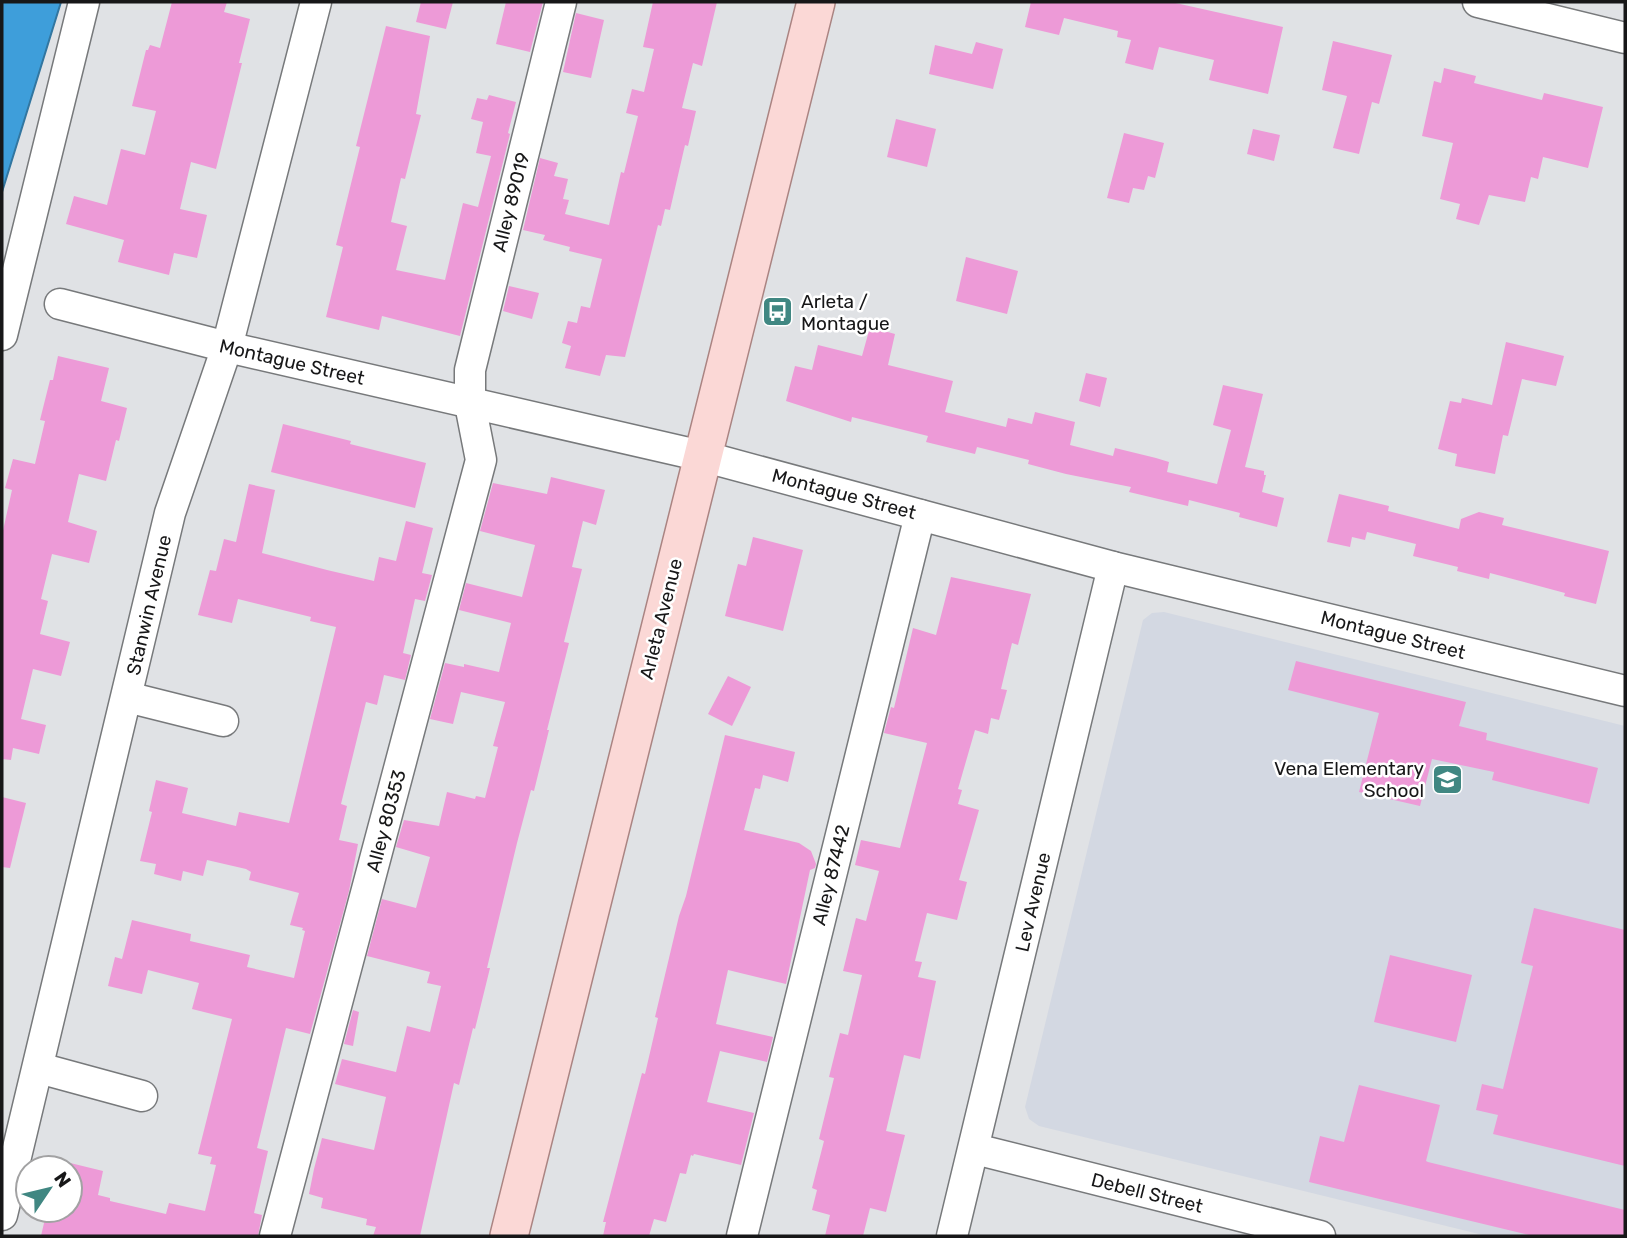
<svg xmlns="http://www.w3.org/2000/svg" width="1627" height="1238" font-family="Rubik,sans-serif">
<rect width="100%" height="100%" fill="#e0e2e5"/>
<polygon fill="#d3d8e2" points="1164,612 1625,726 1625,1236 1487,1236 1039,1126 1029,1119 1025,1107 1143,620 1152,613"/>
<polygon fill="#3e9eda" stroke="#3276a0" stroke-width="2" points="2,2 61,2 2,192"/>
<g fill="#ed9ad7">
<polygon points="172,2 227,2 224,12 250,19 239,63 242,63 216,169 191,162 180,209 207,215 197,258 174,253 169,275 118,262 124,240 66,224 74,196 107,205 121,149 145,155 156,111 132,106 146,50 148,50 150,45 160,48"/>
<polygon points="421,2 453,2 446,29 416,22"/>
<polygon points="506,2 543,2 530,52 496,44"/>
<polygon points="653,2 717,2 702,66 693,63 682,108 696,111 688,146 685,145 670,210 665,209 661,226 658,225 625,357 606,355 600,376 565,368 571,346 562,343 568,321 577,323 581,306 590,308 602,259 569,251 570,247 543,240 545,235 523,230 540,158 558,163 554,176 568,179 563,199 569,200 565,214 609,225 621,172 624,173 638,116 626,113 632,89 644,92 654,49 643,47"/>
<polygon points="1031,2 1171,2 1283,27 1268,94 1209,80 1214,60 1159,47 1153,70 1125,63 1131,40 1117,37 1118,31 1064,18 1059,35 1025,27"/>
<polygon points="576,13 604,20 591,78 563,72"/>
<polygon points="386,26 430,36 416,114 421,115 405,179 401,178 391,222 407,226 396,270 445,280 463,203 478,207 491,156 476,153 483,122 471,119 477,98 487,100 489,95 516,102 508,133 510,134 506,150 460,336 382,316 379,330 326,317 343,247 336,245 360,147 356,146"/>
<polygon points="1333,41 1392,55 1379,104 1372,102 1359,154 1333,148 1347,96 1322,90"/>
<polygon points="976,42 1003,49 993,89 929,74 935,45 972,54"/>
<polygon points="1444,68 1476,76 1474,83 1542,100 1544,93 1603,107 1588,168 1543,157 1538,179 1531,177 1525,202 1489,195 1479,225 1456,219 1460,204 1440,199 1453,143 1422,136 1434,81 1441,83"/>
<polygon points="896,119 936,129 927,167 887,157"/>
<polygon points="1253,129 1280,135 1274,161 1247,154"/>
<polygon points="1124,133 1164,143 1155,178 1148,176 1144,190 1133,188 1129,203 1107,198"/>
<polygon points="966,257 1018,271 1007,314 956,301"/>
<polygon points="509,286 539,293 532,319 503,311"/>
<polygon points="870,327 895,334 888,365 953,381 945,412 1006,427 1008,418 1032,424 1035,412 1075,422 1070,445 1113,456 1115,448 1156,458 1169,462 1167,472 1217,484 1231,430 1213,425 1223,385 1263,394 1245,467 1264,471 1264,475 1266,475 1262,492 1284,498 1277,527 1239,517 1240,513 1189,500 1188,506 1129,492 1131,487 1066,474 1028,464 1029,460 977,447 975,454 926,442 928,436 852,417 851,422 786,401 795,366 812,370 818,345 862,356"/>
<polygon points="1506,342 1564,356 1556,386 1522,379 1508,436 1503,435 1495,474 1455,466 1457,454 1438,449 1450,401 1461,403 1462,398 1492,405"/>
<polygon points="58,356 109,368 101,401 127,408 119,441 116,440 106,481 79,474 68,522 97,531 89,563 52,554 41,599 48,601 40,634 70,642 61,676 33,669 21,719 46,725 39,754 13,748 11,760 2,759 2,535 12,490 5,488 13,459 35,464 45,421 40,420 50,380 53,380"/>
<polygon points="1086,373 1107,378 1100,407 1079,401"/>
<polygon points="283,424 351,441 350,444 426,463 415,508 271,472"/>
<polygon points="551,477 605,490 596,525 583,521 572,567 582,569 564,642 569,643 547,730 549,730 534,791 531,790 517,843 487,968 490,968 475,1029 473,1028 459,1085 454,1083 420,1236 373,1236 376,1227 366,1225 367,1219 321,1208 323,1198 309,1194 314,1169 322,1138 374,1150 386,1097 335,1084 342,1059 396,1072 407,1026 430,1032 441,986 427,983 430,972 367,956 382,899 416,908 430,857 396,847 404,820 439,826 447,792 475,799 476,796 485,798 498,747 493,746 505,702 461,692 453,724 430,719 445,663 464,667 464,664 499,672 511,623 459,610 466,583 522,597 535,545 480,531 493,483 547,494"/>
<polygon points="249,484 275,490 262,553 327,570 374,581 379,557 396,561 406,521 433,528 422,573 432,575 425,601 415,599 403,653 411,655 405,680 384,675 377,705 366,702 341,804 347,806 339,840 358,844 349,891 310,1034 286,1028 257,1148 268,1151 254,1213 262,1215 258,1236 41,1236 47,1210 70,1210 70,1168 57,1168 58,1160 103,1171 98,1195 110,1198 110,1201 166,1214 169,1203 205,1211 216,1165 210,1164 212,1157 198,1154 232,1019 192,1009 199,983 148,970 142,994 108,986 115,957 122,959 132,920 191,934 190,941 250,955 247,967 294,978 305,931 302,930 303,928 290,925 299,893 249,880 251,872 246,869 207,860 203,876 183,871 181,881 154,874 156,864 140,861 152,812 149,811 156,780 188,788 182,813 236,826 239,812 289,823 336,627 310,621 311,617 238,599 232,623 198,615 210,570 216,571 224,539 236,542"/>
<polygon points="1339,494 1389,506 1388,511 1459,529 1461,519 1479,512 1504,518 1502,525 1609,551 1596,604 1564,596 1565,593 1490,573 1489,579 1457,571 1458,567 1413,556 1416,544 1367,532 1365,540 1352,537 1350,547 1327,542"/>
<polygon points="753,537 803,550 783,631 725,616 738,564 746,566"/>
<polygon points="951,577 1031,594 1018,645 1012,643 1001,689 1007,690 999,720 991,718 988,734 975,730 958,789 962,790 958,804 979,810 959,880 967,882 957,920 927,913 915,961 922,962 918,977 936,981 920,1059 904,1055 886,1131 905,1135 886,1212 870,1208 863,1236 825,1236 830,1215 812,1210 817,1190 812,1188 824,1141 819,1139 834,1078 829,1077 840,1033 848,1035 862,975 843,971 856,918 866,921 879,871 855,865 861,840 900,848 927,743 884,733 891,707 894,708 913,628 936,635"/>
<polygon points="1296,661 1466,702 1459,726 1487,733 1486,740 1598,768 1589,804 1492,780 1494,772 1432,759 1420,806 1359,792 1379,713 1288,690"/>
<polygon points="728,676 751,687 732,726 708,714"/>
<polygon points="725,735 795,752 788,782 763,775 760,789 755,788 744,830 799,843 811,851 816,864 815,868 810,870 786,984 728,970 716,1024 773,1037 767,1062 720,1051 707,1102 754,1113 741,1165 694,1154 693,1156 691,1155 686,1174 680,1173 666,1222 654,1219 649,1236 603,1236 606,1222 603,1222 642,1073 645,1074 658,1018 655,1017 679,916 686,896"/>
<polygon points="2,797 26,803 10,868 2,867"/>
<polygon points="1534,908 1625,930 1625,1166 1493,1134 1498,1115 1476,1110 1482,1084 1503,1089 1533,966 1521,963"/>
<polygon points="1390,955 1472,975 1456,1042 1374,1022"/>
<polygon points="353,1010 359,1012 353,1046 344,1044"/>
<polygon points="1359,1085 1440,1105 1426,1161 1428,1162 1625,1210 1625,1236 1533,1236 1309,1182 1320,1136 1344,1142"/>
</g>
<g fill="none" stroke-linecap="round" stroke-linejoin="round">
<defs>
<g id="minor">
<polyline points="1478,2 1625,38"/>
<polyline points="60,304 227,347 702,456 1113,567 1625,691"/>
<polyline points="2,335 84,2"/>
<polyline points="127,697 223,721"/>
<polyline points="39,1068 142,1096"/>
<polyline points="975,1149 1320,1236"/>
<polyline points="2,1215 170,513 227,347 316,2"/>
<polyline points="275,1236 481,460 470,404 470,370 561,2"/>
<polyline points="742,1236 920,515"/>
<polyline points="952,1236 1113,567"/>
</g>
<polyline id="major" points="509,1236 816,2"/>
</defs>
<use href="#minor" stroke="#77797b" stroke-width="33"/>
<use href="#major" stroke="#aa8482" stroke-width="40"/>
<use href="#minor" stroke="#fff" stroke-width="30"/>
<use href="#major" stroke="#fbd8d6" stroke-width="37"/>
</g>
<defs>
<symbol id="bus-square" viewBox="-11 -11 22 22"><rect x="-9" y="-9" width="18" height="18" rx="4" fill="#408782" stroke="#fff"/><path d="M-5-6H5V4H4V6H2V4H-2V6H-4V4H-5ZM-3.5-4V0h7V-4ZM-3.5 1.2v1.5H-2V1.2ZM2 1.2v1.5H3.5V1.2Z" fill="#fff"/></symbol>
<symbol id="school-square" viewBox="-11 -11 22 22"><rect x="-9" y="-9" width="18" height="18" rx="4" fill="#408782" stroke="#fff"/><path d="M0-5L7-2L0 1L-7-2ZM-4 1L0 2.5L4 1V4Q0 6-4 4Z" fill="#fff"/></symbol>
</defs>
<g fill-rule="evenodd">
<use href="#bus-square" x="760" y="294" width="35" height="35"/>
<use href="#school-square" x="1430" y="762" width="35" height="35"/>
</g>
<g text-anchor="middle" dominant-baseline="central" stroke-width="5" stroke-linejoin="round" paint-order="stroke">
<g font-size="19" fill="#171718" stroke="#fff">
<text transform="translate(511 202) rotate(-76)">Alley 89019</text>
<text transform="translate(292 362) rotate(13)">Montague Street</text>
<text transform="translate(844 494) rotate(15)">Montague Street</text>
<text transform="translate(149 605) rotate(-77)">Stanwin Avenue</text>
<text transform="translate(661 619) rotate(-76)">Arleta Avenue</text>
<text transform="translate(1393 635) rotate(14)">Montague Street</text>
<text transform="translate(386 821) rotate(-75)">Alley 80353</text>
<text transform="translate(831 875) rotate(-76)">Alley 87442</text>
<text transform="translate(1033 902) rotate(-77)">Lev Avenue</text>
<text transform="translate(1147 1193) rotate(14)">Debell Street</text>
</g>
<g font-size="19" fill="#171718" stroke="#fff" text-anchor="start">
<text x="801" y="301">Arleta /<tspan x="801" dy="22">Montague</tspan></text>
<text x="1424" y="768" text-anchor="end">Vena Elementary<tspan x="1424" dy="22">School</tspan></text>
</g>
</g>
<rect width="1627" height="1238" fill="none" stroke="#171718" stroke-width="7"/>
<g transform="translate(49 1189) rotate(55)"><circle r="33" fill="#ffffff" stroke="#a2a2a3" stroke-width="2"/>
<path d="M0-5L12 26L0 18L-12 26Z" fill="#408782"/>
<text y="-10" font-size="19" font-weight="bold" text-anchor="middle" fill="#171718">N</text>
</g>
</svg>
